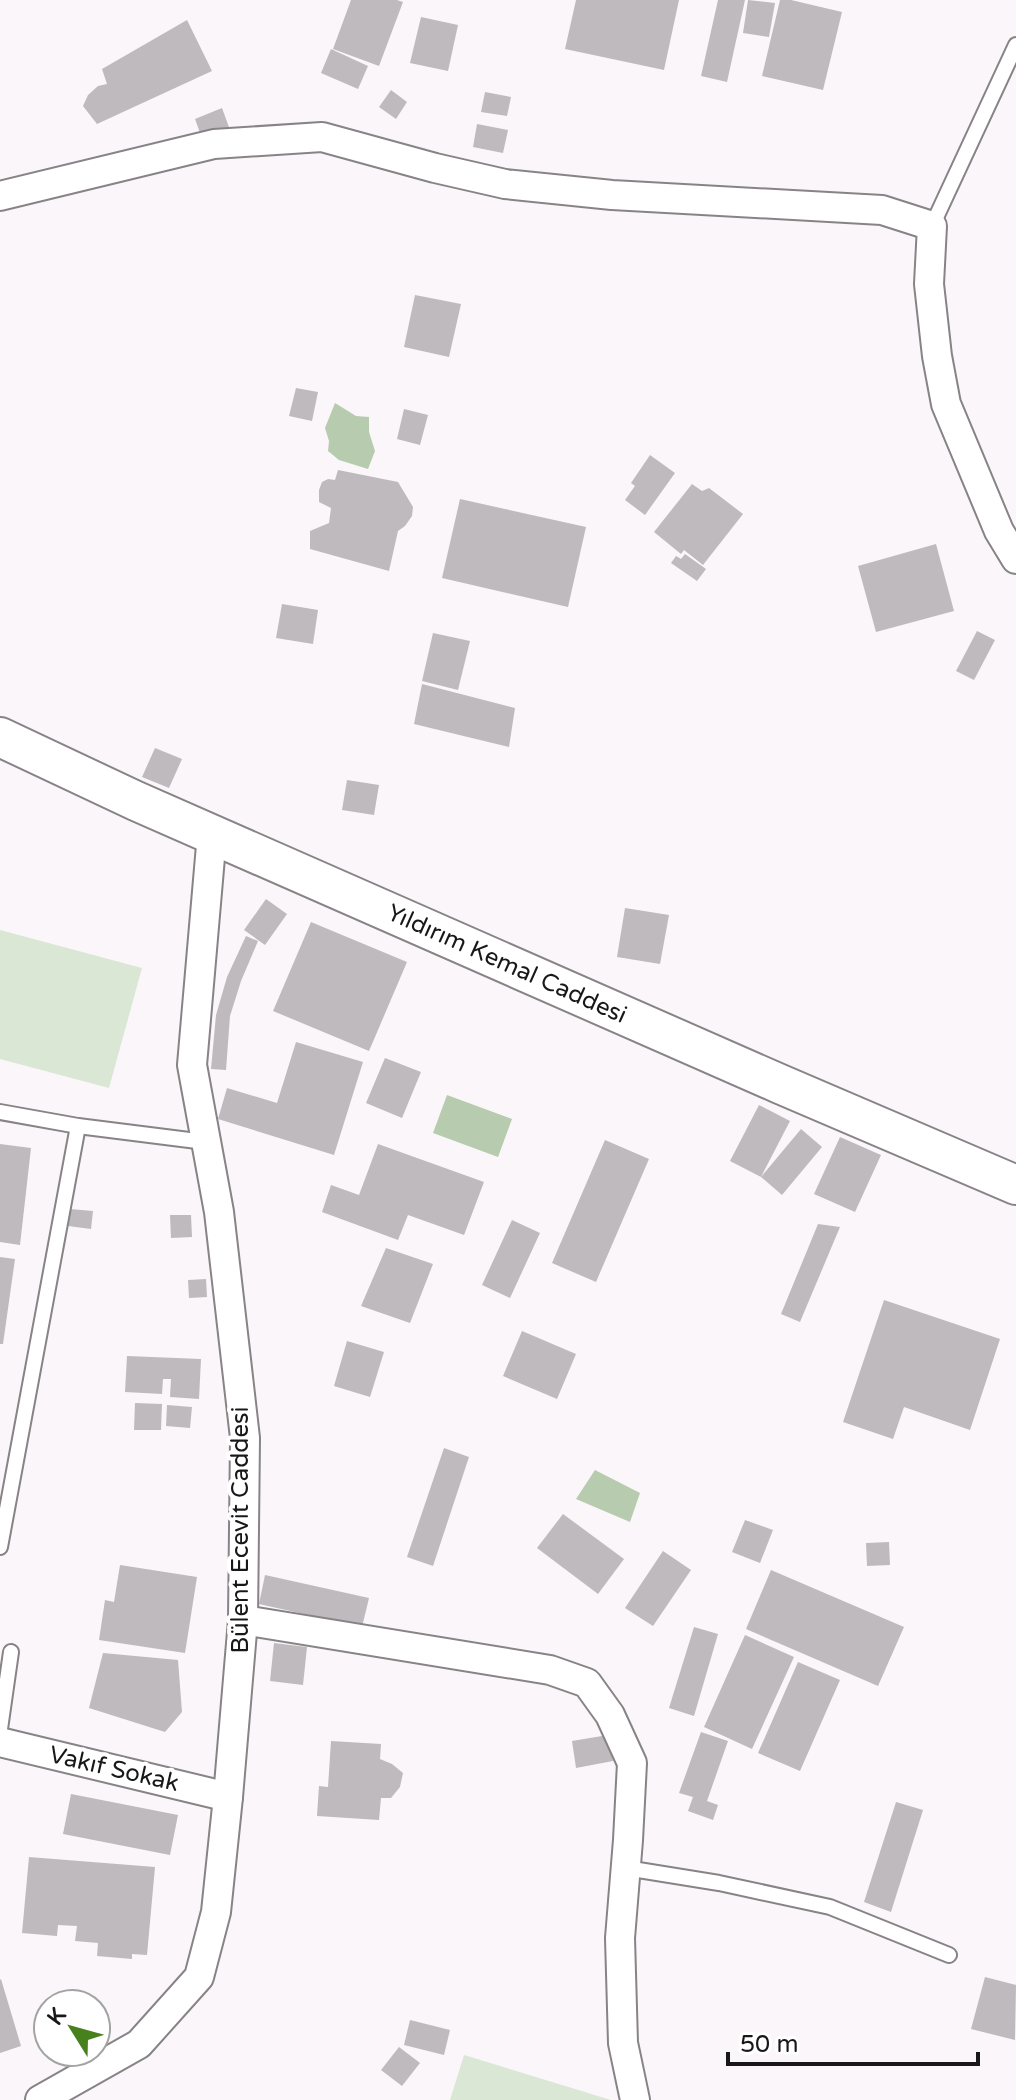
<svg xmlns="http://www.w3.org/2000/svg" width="1016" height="2100" font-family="'Varela Round',sans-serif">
<rect width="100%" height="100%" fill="#fbf6fa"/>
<g fill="#dae7d4">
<polygon points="0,930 142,968 109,1088 0,1059"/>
<polygon points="464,2055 611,2100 450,2100"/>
</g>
<g fill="#b7cbae">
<polygon points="335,403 356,416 369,417 369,432 375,451 368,469 339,460 328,451 329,441 325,428"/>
<polygon points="447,1095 512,1119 498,1157 433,1133"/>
<polygon points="595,1470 640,1493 630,1522 576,1499"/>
</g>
<g fill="#bebabd">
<polygon points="351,0 397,0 403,2 379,66 333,49"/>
<polygon points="576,0 679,0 664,70 565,49"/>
<polygon points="718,0 745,0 727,82 701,76"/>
<polygon points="748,0 775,3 769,37 743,33"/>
<polygon points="780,0 791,0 842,12 823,90 762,76"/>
<polygon points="421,17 458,25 448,71 410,63"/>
<polygon points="187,20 212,71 97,124 83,106 88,95 98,86 107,84 102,69"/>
<polygon points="331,49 368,66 358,89 321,73"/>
<polygon points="391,90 407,102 396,119 379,107"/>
<polygon points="485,92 511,97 507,116 481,112"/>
<polygon points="222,108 230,130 203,141 195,119"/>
<polygon points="477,124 508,130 503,153 473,147"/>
<polygon points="415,295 461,304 449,357 404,347"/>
<polygon points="296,388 318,392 312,421 289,416"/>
<polygon points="404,409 428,415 420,445 397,439"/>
<polygon points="650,455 675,473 645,515 625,500 635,486 631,483"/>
<polygon points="338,470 398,482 413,507 412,516 405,526 398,531 389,571 310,549 310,531 329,523 331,508 319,502 319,490 322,482 328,479 335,480"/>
<polygon points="692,484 702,491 709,488 743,514 703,565 684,550 681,554 654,532"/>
<polygon points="460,499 586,527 568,607 442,578"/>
<polygon points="936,544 954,611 876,632 858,566"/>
<polygon points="685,554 706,569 697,581 671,563 676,556 681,559"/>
<polygon points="282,604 318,610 313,644 276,638"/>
<polygon points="977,631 995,640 974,680 956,671"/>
<polygon points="433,633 470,641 458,690 422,681"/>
<polygon points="422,684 515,708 509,747 414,724"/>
<polygon points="155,748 182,759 169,788 142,777"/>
<polygon points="347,780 379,785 374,815 342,810"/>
<polygon points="266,899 287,914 265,945 244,930"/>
<polygon points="625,908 669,915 660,964 617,957"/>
<polygon points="311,922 407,962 369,1051 273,1011"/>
<polygon points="246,936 258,941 241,981 230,1016 226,1070 211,1069 216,1015 227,977"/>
<polygon points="296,1042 363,1062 334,1155 218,1119 227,1088 277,1103"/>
<polygon points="385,1058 421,1072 402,1118 366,1103"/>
<polygon points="759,1105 790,1121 761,1177 730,1161"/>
<polygon points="801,1129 822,1147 782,1195 761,1177"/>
<polygon points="840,1137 881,1155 855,1212 814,1194"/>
<polygon points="605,1140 649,1159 596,1282 552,1263"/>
<polygon points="0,1144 31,1148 20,1245 0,1242"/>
<polygon points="378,1144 484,1182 464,1235 408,1215 398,1240 322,1212 331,1185 359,1195"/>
<polygon points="70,1209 93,1211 91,1229 68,1226"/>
<polygon points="170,1215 191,1215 192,1237 171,1238"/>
<polygon points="512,1220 540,1233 510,1298 482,1285"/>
<polygon points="818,1224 840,1227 800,1322 781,1314"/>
<polygon points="386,1248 433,1264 410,1323 361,1306"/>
<polygon points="0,1257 15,1259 3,1344 0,1344"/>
<polygon points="206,1279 207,1297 189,1298 188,1280"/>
<polygon points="884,1300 1000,1339 970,1430 904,1407 893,1439 843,1422"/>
<polygon points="522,1331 576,1354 557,1399 503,1376"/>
<polygon points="347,1341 384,1352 370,1397 334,1386"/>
<polygon points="127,1356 201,1359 199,1399 170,1397 171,1379 163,1379 162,1394 125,1392"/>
<polygon points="135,1403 162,1404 161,1430 134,1430"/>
<polygon points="167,1405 192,1407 190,1428 166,1426"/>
<polygon points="444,1448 469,1457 433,1566 407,1557"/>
<polygon points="563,1514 624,1559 598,1594 537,1548"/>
<polygon points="745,1520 773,1530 760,1563 732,1552"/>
<polygon points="889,1542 890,1565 867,1566 866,1543"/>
<polygon points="663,1551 691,1570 653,1626 625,1608"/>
<polygon points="120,1565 197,1577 185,1653 99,1640 105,1600 114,1602"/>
<polygon points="771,1570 904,1627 878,1686 746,1629"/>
<polygon points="265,1575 369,1598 362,1627 259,1604"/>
<polygon points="694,1627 718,1634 694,1716 669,1708"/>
<polygon points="745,1635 794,1657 752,1749 704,1727"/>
<polygon points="274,1643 307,1647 303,1685 270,1681"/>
<polygon points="103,1653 178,1660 182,1712 165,1732 89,1708"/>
<polygon points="798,1662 840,1680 800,1771 758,1753"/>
<polygon points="701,1732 728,1741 707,1801 718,1805 713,1820 688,1811 693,1797 679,1793"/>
<polygon points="608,1735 613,1761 576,1768 572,1741"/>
<polygon points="331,1741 381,1744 380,1759 392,1764 403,1773 400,1787 391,1798 381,1798 379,1820 317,1816 319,1786 328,1787"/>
<polygon points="71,1794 178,1815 170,1855 63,1834"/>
<polygon points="896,1802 923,1810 891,1912 864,1902"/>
<polygon points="29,1857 155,1867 147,1955 132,1954 132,1959 97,1956 98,1943 75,1941 77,1926 58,1925 57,1936 22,1933"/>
<polygon points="985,1977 1016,1985 1015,2040 971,2029"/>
<polygon points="1,1979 21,2046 0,2053 0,1980"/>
<polygon points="410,2020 450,2030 444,2055 404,2045"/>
<polygon points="399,2047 420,2063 402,2086 381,2070"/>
</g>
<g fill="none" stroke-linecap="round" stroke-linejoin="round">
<defs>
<g id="lane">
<polyline points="932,226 1016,45"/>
<polyline points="0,1112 78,1126 205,1142"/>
<polyline points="0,1547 78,1126"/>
<polyline points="0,1729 11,1652"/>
<polyline points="626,1868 719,1883 830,1907 949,1955"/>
</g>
<g id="street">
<polyline points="0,196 214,144 322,137 435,168 505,184 612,195 882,210 932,226 929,284 937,356 946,404 999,531 1016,559"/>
<polyline points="243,1620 550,1670 587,1683 610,1715 632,1763 628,1840 620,1938 623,2043 635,2100"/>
<polyline points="0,1742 228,1797"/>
<polyline points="40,2100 139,2044 199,1977 216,1912 228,1797 243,1620 245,1438 219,1212 192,1065 212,834"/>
</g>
<polyline id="secondary" points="0,737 136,801 780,1084 1016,1185"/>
</defs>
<use href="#lane" stroke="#878386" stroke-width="18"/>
<use href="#street" stroke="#878386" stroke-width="32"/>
<use href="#secondary" stroke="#878386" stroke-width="42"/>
<use href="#lane" stroke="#fff" stroke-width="14"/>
<use href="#street" stroke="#fff" stroke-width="28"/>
<use href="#secondary" stroke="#fff" stroke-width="38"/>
</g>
<g text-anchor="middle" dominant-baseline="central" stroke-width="8" stroke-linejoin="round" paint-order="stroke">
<g font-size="24" fill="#191819" stroke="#fff">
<text transform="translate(507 964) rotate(24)">Yıldırım Kemal Caddesi</text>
<text transform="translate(240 1530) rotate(-90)">Bülent Ecevit Caddesi</text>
<text transform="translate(114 1769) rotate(13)">Vakıf Sokak</text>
</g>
</g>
<g transform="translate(72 2028) rotate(307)"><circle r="38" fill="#ffffff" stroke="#a3a3a3" stroke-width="2"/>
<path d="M0-6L14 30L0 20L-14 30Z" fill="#46811d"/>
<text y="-12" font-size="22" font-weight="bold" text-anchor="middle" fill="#191819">K</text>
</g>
<path d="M728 2052v12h250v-12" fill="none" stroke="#191819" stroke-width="4"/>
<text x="740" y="2052" font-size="24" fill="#191819" stroke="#ffffff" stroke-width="6" paint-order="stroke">50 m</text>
</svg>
